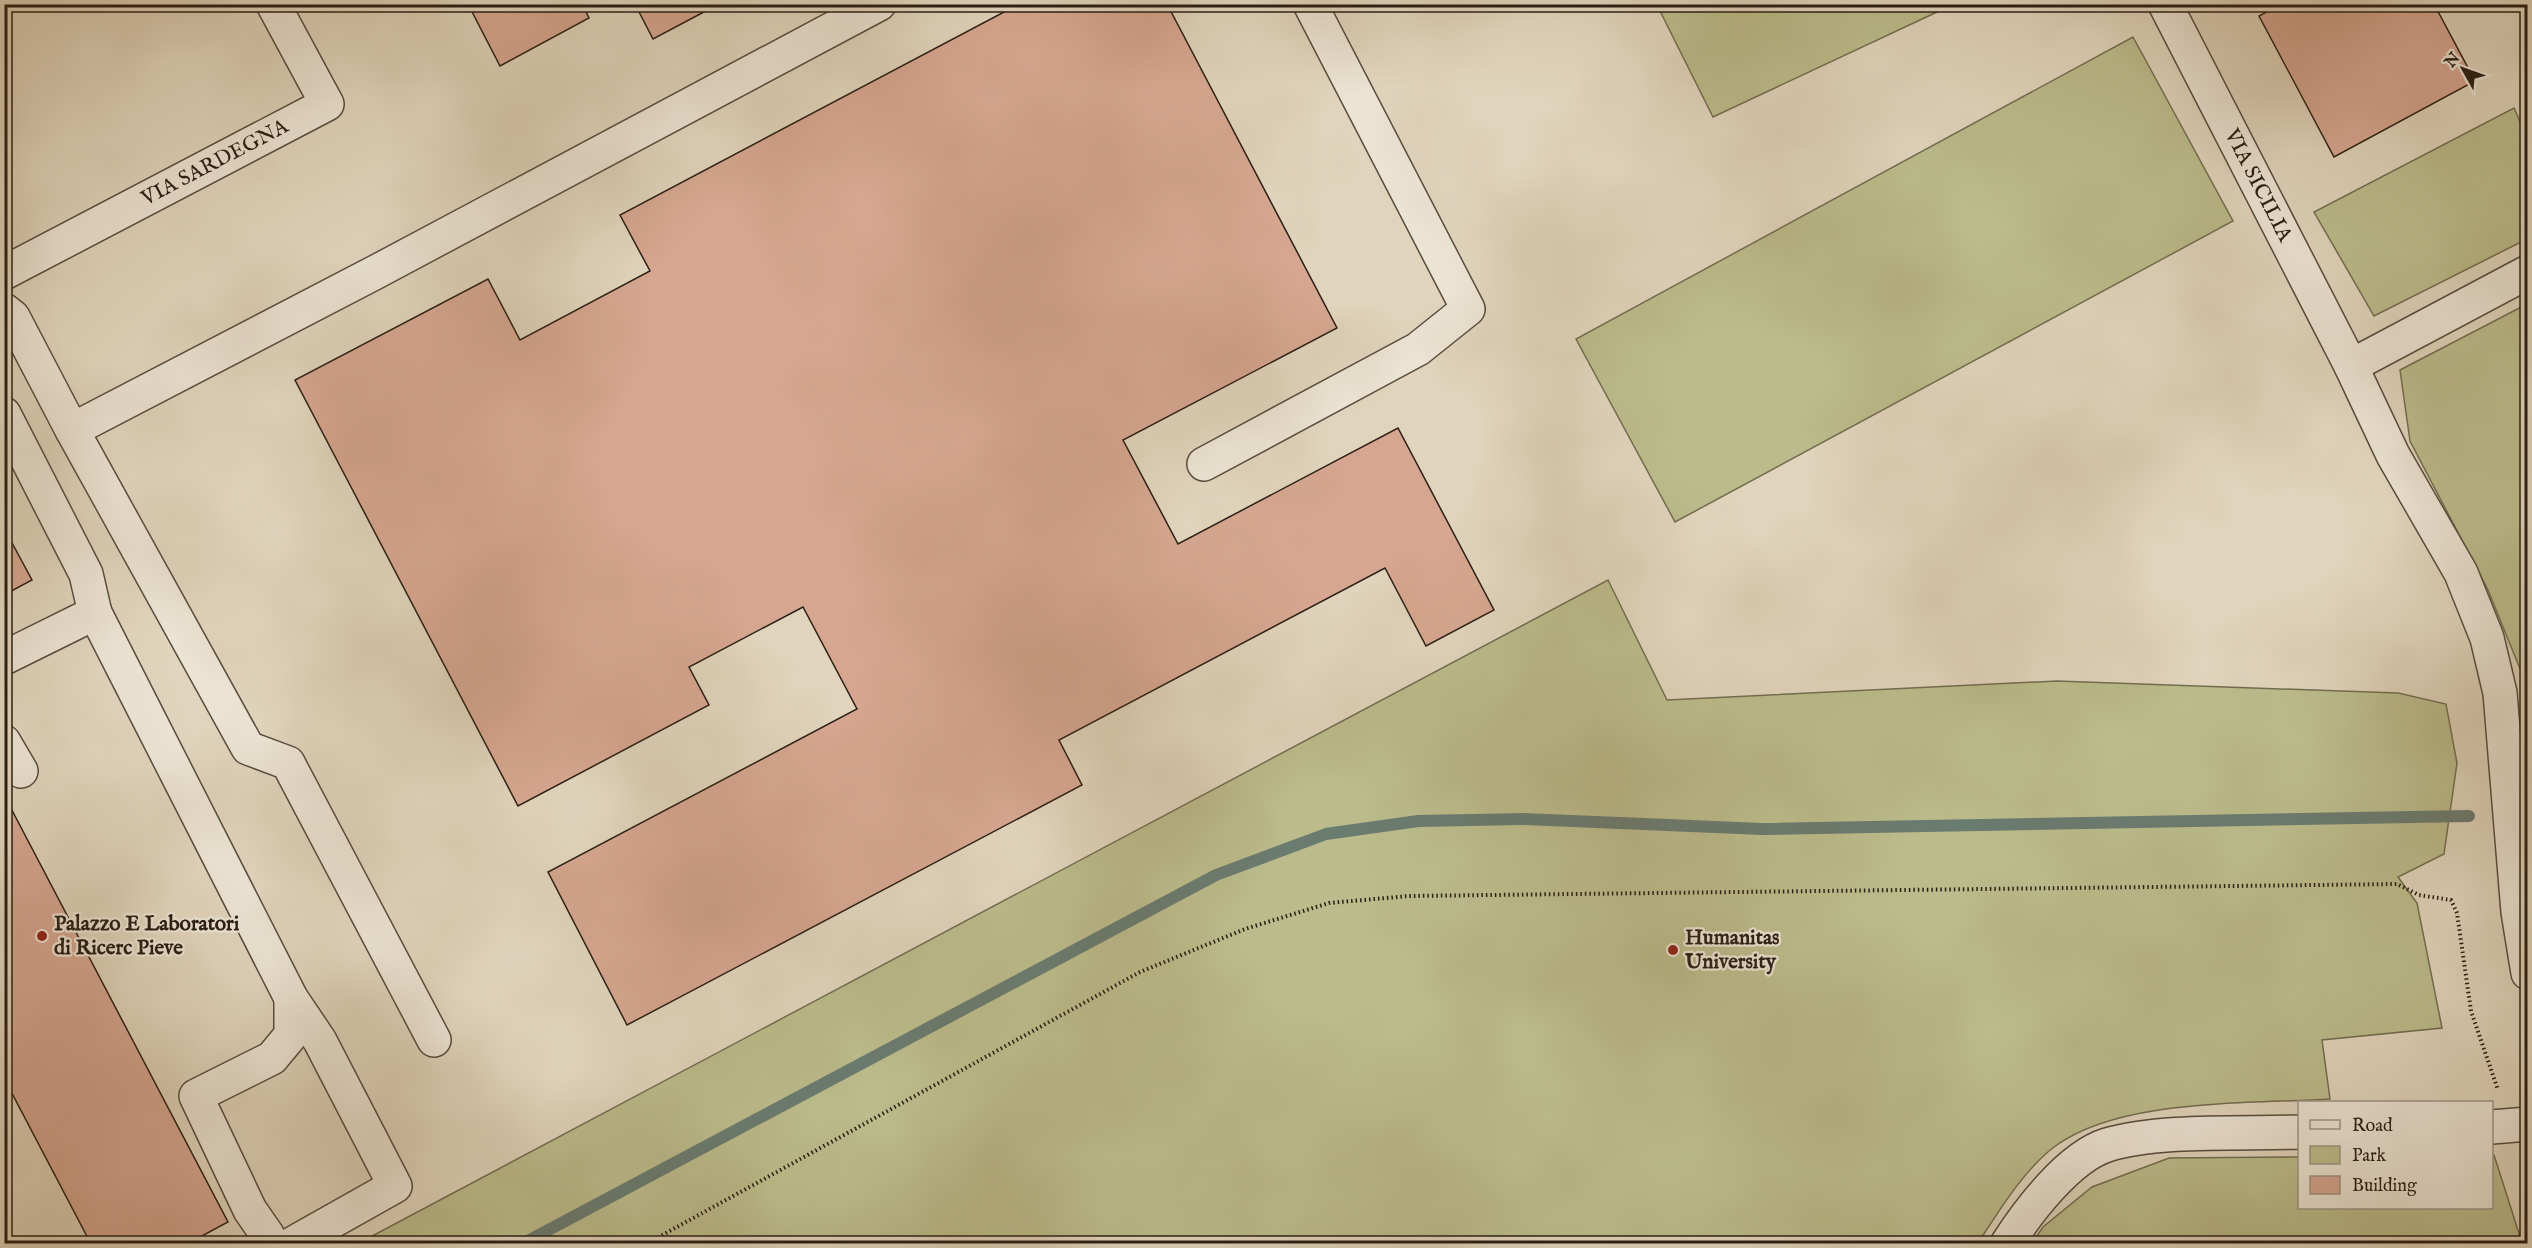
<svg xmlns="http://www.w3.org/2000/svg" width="2532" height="1248" font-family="'IM FELL English',serif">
<rect width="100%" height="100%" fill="#e0d4bc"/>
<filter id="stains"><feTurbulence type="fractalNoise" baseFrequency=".00333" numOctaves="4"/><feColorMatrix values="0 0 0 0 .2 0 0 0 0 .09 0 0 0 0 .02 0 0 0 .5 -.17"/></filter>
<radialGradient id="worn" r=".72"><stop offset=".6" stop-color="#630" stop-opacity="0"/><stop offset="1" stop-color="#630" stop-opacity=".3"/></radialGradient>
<g fill="#bbbb8b" stroke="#726d50" stroke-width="1.5">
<polygon points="1657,5 1952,5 1713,117"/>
<polygon points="2133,37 2233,221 1675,522 1576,339"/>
<polygon points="2514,108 2522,126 2527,124 2527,239 2374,316 2314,212"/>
<polygon points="2527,304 2527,686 2488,590 2410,441 2400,370"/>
<path d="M 1608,580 L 1667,700 L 2057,681 L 2398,693 L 2446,704 L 2457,763 L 2444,854 L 2398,877 L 2417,903 L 2442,1028 L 2322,1040 L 2330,1099 C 2250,1104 2119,1098 2054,1147 C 2023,1171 1999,1211 1978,1243 L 359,1243 Z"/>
<polygon points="2492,1155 2494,1155 2522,1243 2032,1243 2043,1227 2092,1187 2169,1158 2299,1157 2300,1208 2492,1208"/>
</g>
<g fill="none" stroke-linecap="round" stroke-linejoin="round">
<polyline stroke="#6a7b70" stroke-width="12" points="522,1244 1216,875 1326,834 1418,821 1524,819 1762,829 2469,816"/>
</g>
<g fill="#d6a690" stroke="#2a1f15" stroke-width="1.5">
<polygon points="468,4 582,4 589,18 500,66"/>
<polygon points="635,4 719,4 653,39"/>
<polygon points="1019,4 1167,4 1337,328 1123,440 1178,544 1398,428 1494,610 1426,646 1385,568 1059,740 1082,785 627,1025 548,872 857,709 803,607 689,667 709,705 518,806 295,380 488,279 520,340 650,271 620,215"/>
<polygon points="2281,4 2434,4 2475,81 2334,157 2259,16"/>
<polygon points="4,528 32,580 4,595"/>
<polygon points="4,795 228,1222 187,1244 91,1244 4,1078"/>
</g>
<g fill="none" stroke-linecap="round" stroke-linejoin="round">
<defs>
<g id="minor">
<path id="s1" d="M 2165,4 L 2351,366 L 2393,455 L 2461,573 L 2487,638 L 2500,693 L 2518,912 L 2528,973"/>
<path id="s2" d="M 4,273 L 327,104 L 273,4"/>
<polyline points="4,310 13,317 72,430 248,748 288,763 434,1040"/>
<polyline points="2351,366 2528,272"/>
<polyline points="4,414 86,574 95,613 4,658"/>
<polyline points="72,430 374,273 879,4"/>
<polyline points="1204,464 1418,349 1468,309 1310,4"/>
<polyline points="95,613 291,998 320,1041 395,1186 292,1244"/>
<polyline points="4,742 21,771"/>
<polyline points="2492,1127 2528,1124"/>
<polyline points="267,1244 268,1236 250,1210 196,1096 272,1058 291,1035 291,998"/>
<path d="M 2007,1244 C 2028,1211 2069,1157 2107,1145 C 2160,1129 2243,1134 2300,1132"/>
</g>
</defs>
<use href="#minor" stroke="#584c3f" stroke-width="36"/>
<polyline stroke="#2a1f15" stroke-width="4" stroke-dasharray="1.5 3" stroke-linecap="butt" points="646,1244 1140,972 1245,929 1329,903 1409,896 2397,884 2419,895 2451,900 2457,913 2471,1011 2498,1090"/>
<use href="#minor" stroke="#ebe3d3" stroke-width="33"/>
</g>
<g fill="#8f2418" stroke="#ebe3d3" stroke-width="2">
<circle cx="42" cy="936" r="6"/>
<circle cx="1673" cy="950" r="6"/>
</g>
<g text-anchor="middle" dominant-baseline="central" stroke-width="4.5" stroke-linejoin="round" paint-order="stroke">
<g font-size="21" fill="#2a1f15" stroke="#ebe3d3">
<text stroke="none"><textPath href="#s2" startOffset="238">VIA SARDEGNA</textPath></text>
<text stroke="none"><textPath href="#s1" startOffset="204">VIA SICILIA</textPath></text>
</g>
<g font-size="21" font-weight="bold" fill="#2a1f15" stroke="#ebe3d3" text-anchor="start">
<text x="54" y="924">Palazzo E Laboratori<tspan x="54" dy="24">di Ricerc Pieve</tspan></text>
<text x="1685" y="938">Humanitas<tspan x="1685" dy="24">University</tspan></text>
</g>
</g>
<rect width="2532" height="1248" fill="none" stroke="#e0d4bc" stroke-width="24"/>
<rect x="6" y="6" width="2520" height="1236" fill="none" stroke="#2a1f15" stroke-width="3"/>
<rect x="12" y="12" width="2508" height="1224" fill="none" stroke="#2a1f15" stroke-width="1.5"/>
<rect x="2298" y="1101" width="195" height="108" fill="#ebe3d3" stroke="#9e9587" stroke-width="1.5"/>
<rect x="2310" y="1120" width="30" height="9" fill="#ebe3d3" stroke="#9e9587" stroke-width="1.5"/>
<text x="2352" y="1131" font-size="18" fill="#2a1f15">Road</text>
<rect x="2310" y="1146" width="30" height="18" fill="#bbbb8b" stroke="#9e9587" stroke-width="1.5"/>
<text x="2352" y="1161" font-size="18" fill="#2a1f15">Park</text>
<rect x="2310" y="1176" width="30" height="18" fill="#d6a690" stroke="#9e9587" stroke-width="1.5"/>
<text x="2352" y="1191" font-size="18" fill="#2a1f15">Building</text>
<g transform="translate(2463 69) rotate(310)" stroke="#ebe3d3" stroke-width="4.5" paint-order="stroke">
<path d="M0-4.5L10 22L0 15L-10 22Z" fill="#2a1f15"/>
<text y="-9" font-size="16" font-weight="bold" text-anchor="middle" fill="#2a1f15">N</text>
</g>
<rect width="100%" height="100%" filter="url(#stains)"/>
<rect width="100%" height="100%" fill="url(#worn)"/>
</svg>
